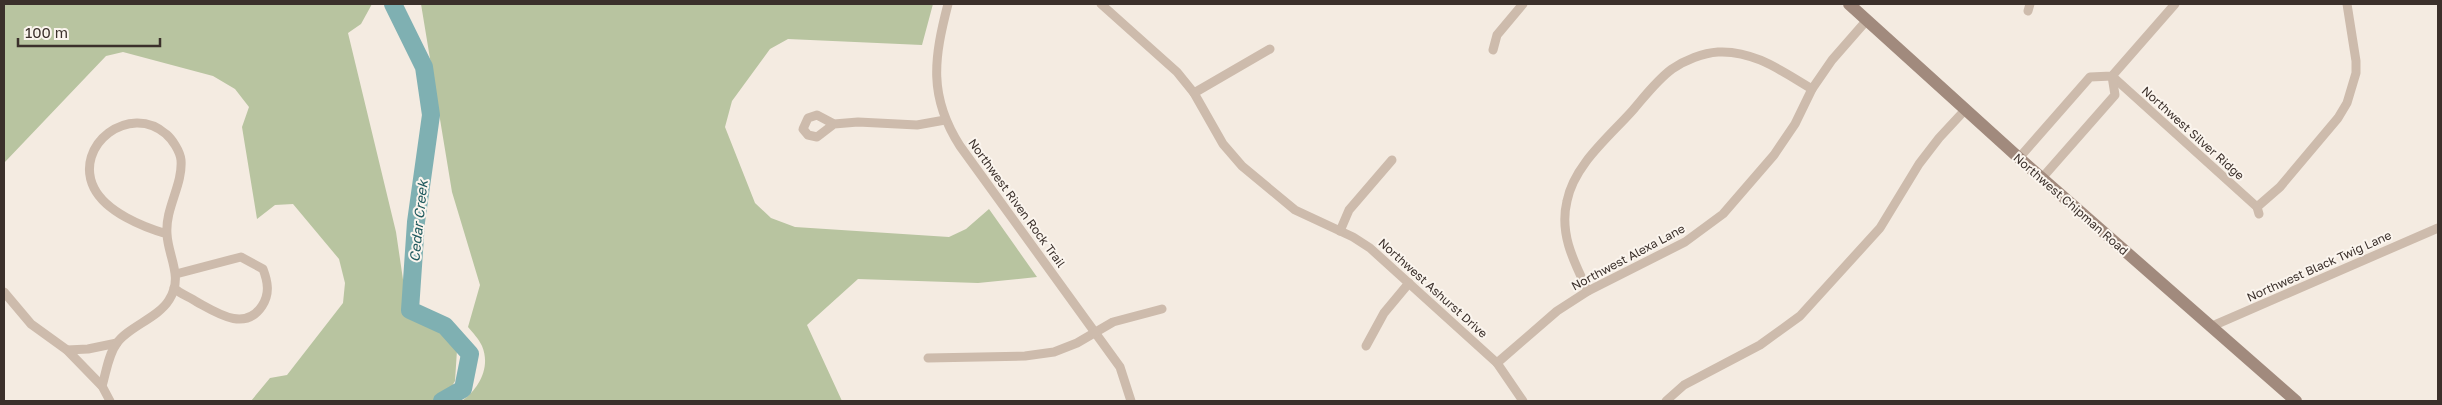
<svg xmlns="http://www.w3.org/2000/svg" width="2442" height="405" font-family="'Golos Text',sans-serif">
<rect width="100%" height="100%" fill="#f4ebe1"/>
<g fill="#b8c4a0">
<polygon points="4,4 372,4 361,24 348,33 396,232 405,293 420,306 448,334 457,350 455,381 449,391 432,401 251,401 270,378 287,375 343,303 345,283 339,259 293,204 275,205 257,219 242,127 249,107 235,89 213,76 123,52 106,56 4,163"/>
<path d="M 421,4 L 933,4 L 922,45 L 788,39 L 770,49 L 732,101 L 725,127 L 755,203 L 771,218 L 795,227 L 949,237 L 966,229 L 989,209 L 1037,277 L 978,283 L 858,279 L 807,325 L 842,401 L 462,401 C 479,389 491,367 482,346 C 479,339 473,333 468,327 L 480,285 L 452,192 Z"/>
</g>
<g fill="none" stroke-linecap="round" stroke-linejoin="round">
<polyline stroke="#7fb0b2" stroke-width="18" points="393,4 424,67 431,115 416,222 410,310 445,326 470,354 463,389 442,401"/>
<g stroke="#cdbbac" stroke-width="9">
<path d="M 948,4 C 934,58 928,96 960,146 L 1120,367 L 1131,401"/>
<polyline points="1101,4 1177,72 1194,93 1223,144 1242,166 1295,210 1353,237 1370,248 1497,363 1523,401"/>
<polyline points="2028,11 2030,4"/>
<polyline points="1493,50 1497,35 1523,4"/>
<polyline points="2112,76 2257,207"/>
<polyline points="1194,93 1270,49"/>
<polyline points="834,124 817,137 808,135 803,129 808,118 817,115 834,124 858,122 917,125 945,120"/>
<polyline points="2019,158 2090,77 2112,76 2175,4"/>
<polyline points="2042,178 2115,95 2112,76"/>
<polyline points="2259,214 2257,207 2280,187 2338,118 2347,103 2356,73 2356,61 2347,4"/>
<polyline points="1340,231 1349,210 1392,160"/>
<path d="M 174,288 C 180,294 190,297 197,302 C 217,313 245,332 262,306 C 270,294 268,282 263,269 L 241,257 L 176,274"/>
<path d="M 1588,291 C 1574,262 1559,234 1567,201 C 1574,165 1609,137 1633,110 C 1645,96 1657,80 1672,69 C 1685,60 1703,53 1718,52 C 1754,50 1783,72 1812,89"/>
<polyline points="4,292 31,324 67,350 102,386 110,401"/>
<polyline points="2210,327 2438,228"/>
<polyline points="1366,346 1384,313 1409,283"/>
<polyline points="67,350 88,349 117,343"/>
<polyline points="928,358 1025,356 1054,352 1077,343 1113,322 1162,309"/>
<polyline points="1497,363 1557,311 1588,291 1685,242 1723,214 1774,155 1795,124 1812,89 1832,60 1867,20"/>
<path d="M 102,386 C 106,373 108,355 117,343 C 128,327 158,318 169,300 C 184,277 168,257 167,234 C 165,208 183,185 181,160 C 180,151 172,139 166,134 C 130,102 73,145 94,188 C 106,212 143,227 167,234"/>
<polyline points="1666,401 1684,385 1760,345 1800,316 1880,228 1919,164 1939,138 1965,110"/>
</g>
<polyline stroke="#a18a7d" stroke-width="12" points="1849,4 2019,158 2296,401"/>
</g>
<g text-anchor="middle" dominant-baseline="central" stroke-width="4" stroke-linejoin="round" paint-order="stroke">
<g font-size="12" fill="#3b302b" stroke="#fbf5ee">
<text transform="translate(2193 133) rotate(42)">Northwest Silver Ridge</text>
<text transform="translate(1017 203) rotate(54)">Northwest Riven Rock Trail</text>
<text transform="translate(2071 204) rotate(41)">Northwest Chipman Road</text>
<text transform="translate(1628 257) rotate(-28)">Northwest Alexa Lane</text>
<text transform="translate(2319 266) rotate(-24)">Northwest Black Twig Lane</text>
<text transform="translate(1433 288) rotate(42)">Northwest Ashurst Drive</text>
</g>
<g font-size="14" font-style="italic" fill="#1f5a5e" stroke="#fbf5ee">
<text transform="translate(418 221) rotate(-84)">Cedar Creek</text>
</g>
</g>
<rect width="2442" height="405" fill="none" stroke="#3b302b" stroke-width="10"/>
<path d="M18 38v8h142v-8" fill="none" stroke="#3b302b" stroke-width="2.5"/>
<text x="25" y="38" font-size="15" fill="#3b302b" stroke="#fbf5ee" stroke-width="4" paint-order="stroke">100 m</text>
</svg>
